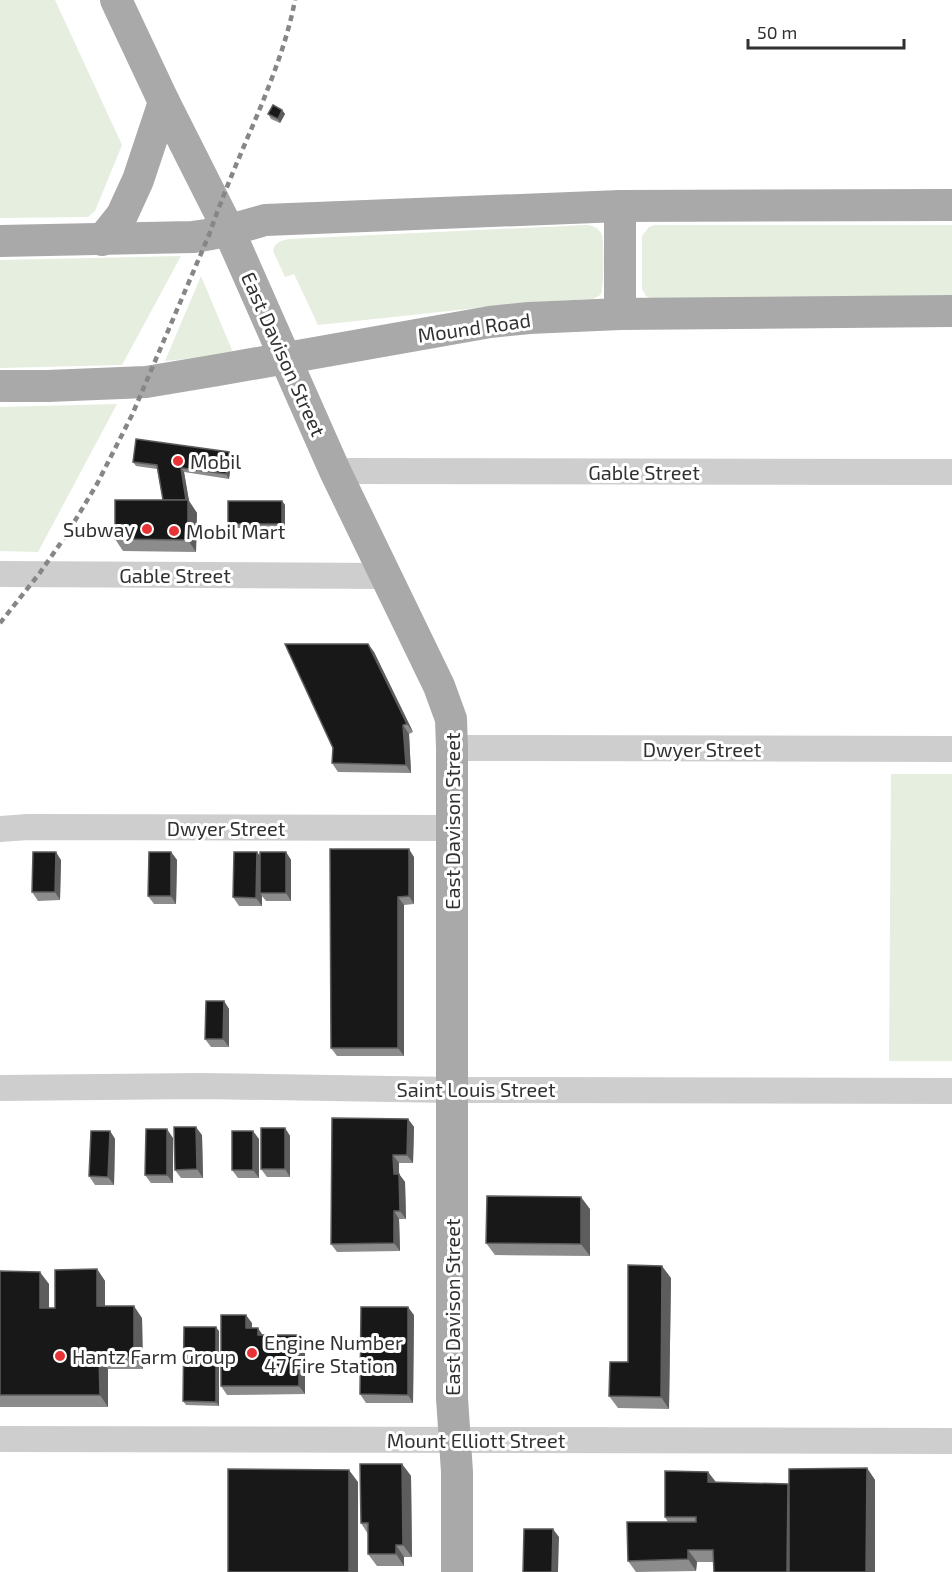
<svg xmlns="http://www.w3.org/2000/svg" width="952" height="1572" font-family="'Exo 2',sans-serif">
<rect width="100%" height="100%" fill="#fff"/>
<g fill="#e6eedf">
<polygon points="0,0 55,0 122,145 95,211 88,217 0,218"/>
<path d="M 587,225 C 594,226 599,228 602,235 C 604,241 604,289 601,294 C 598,297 596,297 593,299 L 533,302 L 318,325 L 294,274 L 285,277 L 273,251 L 275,245 L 281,241 L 289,239 Z"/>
<polygon points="655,225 952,225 952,300 651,299 646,296 642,289 642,236 649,227"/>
<polygon points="181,256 122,365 0,368 0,260"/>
<polygon points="201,276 232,350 225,355 165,361"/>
<polygon points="117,404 38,552 0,551 0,407"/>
<polygon points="891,774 952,774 952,1061 889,1061"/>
</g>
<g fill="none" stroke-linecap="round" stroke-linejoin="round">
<g stroke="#cecece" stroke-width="26">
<polyline points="335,471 952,472"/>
<polyline points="0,574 385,576"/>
<polyline points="452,748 952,749"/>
<polyline points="0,829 28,827 453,828"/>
<polyline points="0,1088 201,1086 452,1090 952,1091"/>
<polyline points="0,1439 952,1441"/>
</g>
<g stroke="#a9a9a9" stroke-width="32">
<polyline points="116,0 164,102 229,231 335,471 439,686 451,719 452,748 452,1398 457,1472 457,1572"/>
<polyline points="620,206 620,314"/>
<polyline points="102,240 122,215 138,180 164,102"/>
<path d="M 0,241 L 193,237 C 218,234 241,227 265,220 L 620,206 L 952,205"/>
<polyline points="0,386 48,386 146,382 218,370 490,322 529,318 620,314 952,311"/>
</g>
<path stroke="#868686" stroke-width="4.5" stroke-dasharray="6 4.5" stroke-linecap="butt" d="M 0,623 L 39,574 L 67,534 L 97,484 L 132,415 L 209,235 C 224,191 243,149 261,106 C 275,71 288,37 295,0"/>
</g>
<g fill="#8c8c8c">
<polygon points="282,110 285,114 280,123 271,119 268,114"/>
<polygon points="232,456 229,479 184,472 189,501 197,513 196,552 123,551 115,539 163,500 157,469 136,466 133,462"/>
<polygon points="282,501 285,505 285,528 231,528 228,524"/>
<polygon points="368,644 374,652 413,732 409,734 411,773 338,772 332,763"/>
<polygon points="171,852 177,860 176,904 154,904 148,896"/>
<polygon points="257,852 260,856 286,852 291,860 291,901 266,901 262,896 262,906 239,906 233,897"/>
<polygon points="414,857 414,904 404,905 404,1056 337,1056 331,1048"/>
<polygon points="61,860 60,900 38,901 32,892"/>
<polygon points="224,1001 229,1009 229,1047 211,1047 205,1039"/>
<polygon points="408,1119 414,1127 413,1163 399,1163 399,1174 405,1182 406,1219 399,1219 400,1251 337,1252 331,1244"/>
<polygon points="285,1128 290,1136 290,1177 267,1177 261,1169"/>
<polygon points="110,1131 115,1139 114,1185 95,1185 89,1176"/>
<polygon points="202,1135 203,1178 181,1178 175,1170"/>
<polygon points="173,1138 173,1183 151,1183 145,1175"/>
<polygon points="259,1139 259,1178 238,1178 232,1170"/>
<polygon points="590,1209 590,1256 495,1255 486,1243"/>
<polygon points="97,1269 105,1281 105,1306 142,1318 143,1369 108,1369 108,1407 0,1407 0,1271 49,1284 49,1308 55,1308"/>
<polygon points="671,1278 669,1409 618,1408 609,1396"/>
<polygon points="414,1315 413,1403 366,1403 360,1394"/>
<polygon points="252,1323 252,1328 263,1335 305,1343 305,1394 227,1395 221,1386"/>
<polygon points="219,1331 219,1406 186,1405 183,1401"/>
<polygon points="402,1464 411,1476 412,1557 404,1557 404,1566 377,1566 368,1554 368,1534 361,1523"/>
<polygon points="867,1468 875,1480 714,1562 697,1562 696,1571 636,1572 628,1561 668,1522 665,1517 708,1472 716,1482 789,1486"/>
</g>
<g fill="#5d5d5d">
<polygon points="282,110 285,114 280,123 278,119"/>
<polygon points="229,452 232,456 229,479 226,474"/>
<polygon points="181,468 184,472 189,501 197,513 196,552 188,540"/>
<polygon points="282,501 285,505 285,528 282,524"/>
<polygon points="368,644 374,652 413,732 407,724"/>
<polygon points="403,725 409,734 411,773 406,765"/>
<polygon points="409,849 414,857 414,904 409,896"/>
<polygon points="56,852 61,860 60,900 55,892"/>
<polygon points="171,852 177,860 176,904 171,896"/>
<polygon points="257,852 263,860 260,893 262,896 262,906 256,898"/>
<polygon points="286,852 291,860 291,901 286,893"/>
<polygon points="398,897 404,905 404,1056 398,1048"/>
<polygon points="224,1001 229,1009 229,1047 223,1039"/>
<polygon points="408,1119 414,1127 413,1163 407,1155"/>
<polygon points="196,1127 202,1135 203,1178 197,1169"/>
<polygon points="285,1128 290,1136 290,1177 285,1169"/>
<polygon points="167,1129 173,1138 173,1183 167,1175"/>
<polygon points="110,1131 115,1139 114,1185 108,1177"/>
<polygon points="253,1131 259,1139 259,1178 253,1170"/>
<polygon points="393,1155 399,1163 399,1174 405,1182 406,1219 400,1211 394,1174"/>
<polygon points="581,1197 590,1209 590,1256 581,1244"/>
<polygon points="394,1211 399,1219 400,1251 394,1243"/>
<polygon points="662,1266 671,1278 669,1409 661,1397"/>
<polygon points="97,1269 105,1281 105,1318 97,1306"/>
<polygon points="40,1272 49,1284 49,1320 40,1308"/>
<polygon points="134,1306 142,1318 143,1369 134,1357"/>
<polygon points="408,1307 414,1315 413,1403 408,1395"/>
<polygon points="246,1315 252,1323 252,1337 246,1328"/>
<polygon points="216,1327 219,1331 219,1406 216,1402"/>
<polygon points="258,1328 264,1337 258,1335"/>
<polygon points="299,1335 305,1343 305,1394 299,1386"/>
<polygon points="99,1357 108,1369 108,1407 100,1395"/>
<polygon points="402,1464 411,1476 412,1557 403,1545"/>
<polygon points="867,1468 875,1480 875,1572 866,1572"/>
<polygon points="349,1470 358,1482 358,1572 349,1572"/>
<polygon points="708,1472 717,1484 708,1482"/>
<polygon points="788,1484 796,1496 796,1572 787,1572"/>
<polygon points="553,1529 559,1537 558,1572 552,1572"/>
<polygon points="396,1545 404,1557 404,1566 396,1554"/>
<polygon points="688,1550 697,1562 696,1571 688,1559"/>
</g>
<g fill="#181818" stroke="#5d5d5d" stroke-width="1.5">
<polygon points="273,105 282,110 278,119 268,114"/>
<polygon points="136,439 229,452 226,474 181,468 186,500 163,500 157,465 133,462"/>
<polygon points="115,500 188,500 188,540 115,539"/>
<rect x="228" y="501" width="54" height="23"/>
<polygon points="285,644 368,644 407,724 403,725 406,765 332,763 333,748"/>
<polygon points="330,849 409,849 409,896 398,897 398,1048 331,1048"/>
<polygon points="33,852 56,852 55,892 32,892"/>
<polygon points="149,852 171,852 171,896 148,896"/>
<polygon points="234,852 257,852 256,898 233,897"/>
<rect x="260" y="852" width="26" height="41"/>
<polygon points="206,1001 224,1001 223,1039 205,1039"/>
<polygon points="332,1118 408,1119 407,1155 393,1155 394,1174 399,1174 400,1211 394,1211 394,1243 331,1244"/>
<polygon points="174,1127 196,1127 197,1169 175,1170"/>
<rect x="261" y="1128" width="24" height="41"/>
<polygon points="146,1129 167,1129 167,1175 145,1175"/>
<polygon points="91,1131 110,1131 108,1177 89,1176"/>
<rect x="232" y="1131" width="21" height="39"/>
<polygon points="487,1196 581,1197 581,1244 486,1243"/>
<polygon points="628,1265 662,1266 661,1397 609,1396 610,1362 628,1362"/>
<polygon points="97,1269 97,1306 134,1306 134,1357 99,1357 100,1395 0,1395 0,1271 40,1272 40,1308 55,1308 55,1270"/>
<polygon points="361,1307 408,1307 408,1395 360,1394"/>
<polygon points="221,1315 246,1315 246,1328 258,1328 258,1335 299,1335 299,1386 221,1386"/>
<polygon points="184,1327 216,1327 216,1402 183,1401"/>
<polygon points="360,1464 402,1464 403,1545 396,1545 396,1554 368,1554 368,1523 361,1523"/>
<polygon points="867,1468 866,1572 789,1572 789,1469"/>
<polygon points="228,1469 349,1470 349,1572 228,1572"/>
<polygon points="665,1471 708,1472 708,1482 788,1484 787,1572 714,1572 713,1550 688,1550 688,1559 628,1561 627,1522 696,1522 696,1517 665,1517"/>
<polygon points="524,1529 553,1529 552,1572 523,1572"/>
</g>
<g fill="#e83236" stroke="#fff" stroke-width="2">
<circle cx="178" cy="461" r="6"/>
<circle cx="147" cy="529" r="6"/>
<circle cx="174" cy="531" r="6"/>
<circle cx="252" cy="1353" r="6"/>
<circle cx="60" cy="1356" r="6"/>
</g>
<g text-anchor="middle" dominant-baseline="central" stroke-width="6" stroke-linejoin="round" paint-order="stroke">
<g font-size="20" fill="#313131" stroke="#fff">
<text transform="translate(474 327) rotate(-8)">Mound Road</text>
<text transform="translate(284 354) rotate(66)">East Davison Street</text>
<text x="644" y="472">Gable Street</text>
<text x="175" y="575">Gable Street</text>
<text x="702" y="749">Dwyer Street</text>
<text transform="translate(452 821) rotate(-90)">East Davison Street</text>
<text x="226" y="828">Dwyer Street</text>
<text x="476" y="1089">Saint Louis Street</text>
<text transform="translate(452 1307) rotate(-90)">East Davison Street</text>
<text x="476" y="1440">Mount Elliott Street</text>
</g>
<g font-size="20" fill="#313131" stroke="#fff" text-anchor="start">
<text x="190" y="461">Mobil</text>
<text x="135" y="529" text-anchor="end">Subway</text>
<text x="186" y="531">Mobil Mart</text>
<text x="264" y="1342">Engine Number<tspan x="264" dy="23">47 Fire Station</tspan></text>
<text x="72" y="1356">Hantz Farm Group</text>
</g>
</g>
<path d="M748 39v9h156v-9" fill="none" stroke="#313131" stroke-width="3"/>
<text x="757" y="39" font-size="18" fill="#313131" stroke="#ffffff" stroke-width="4.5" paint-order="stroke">50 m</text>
</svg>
